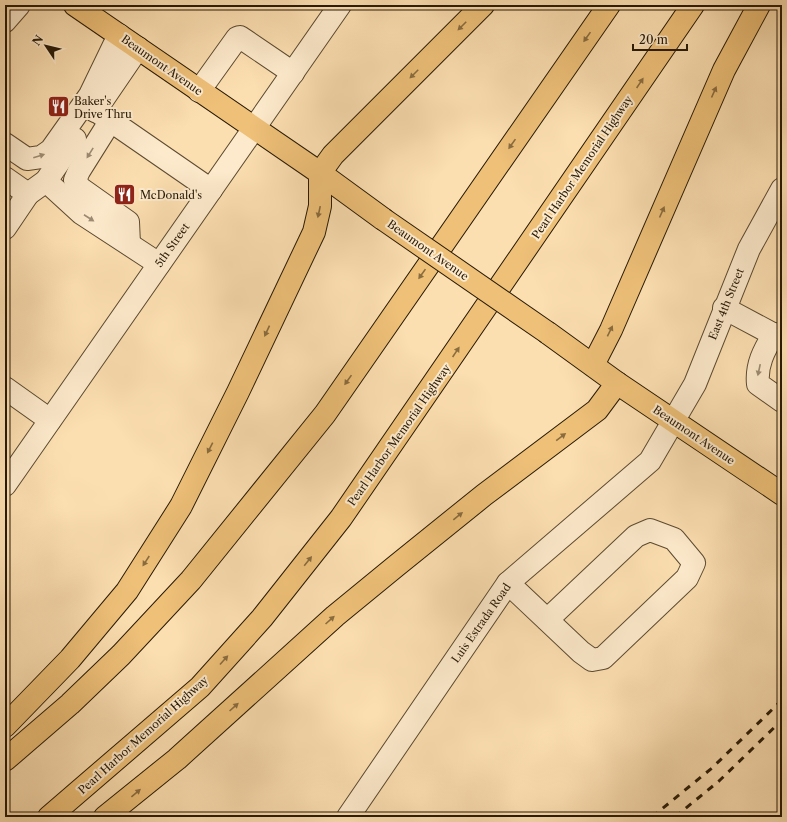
<svg xmlns="http://www.w3.org/2000/svg" width="787" height="822" font-family="'Libre Caslon Text',serif">
<rect width="100%" height="100%" fill="#fcdfb1"/>
<filter id="stains"><feTurbulence type="fractalNoise" baseFrequency=".005" numOctaves="4"/><feColorMatrix values="0 0 0 0 .2 0 0 0 0 .09 0 0 0 0 .02 0 0 0 .5 -.17"/></filter>
<radialGradient id="worn" r=".72"><stop offset=".6" stop-color="#630" stop-opacity="0"/><stop offset="1" stop-color="#630" stop-opacity=".3"/></radialGradient>
<g fill="none" stroke-linecap="round" stroke-linejoin="round">
<defs>
<g id="minor">
<polyline points="5,21 19,5"/>
<polyline points="199,91 237,38 240,37 293,73"/>
<polyline points="95,111 138,48"/>
<polyline points="98,112 211,190"/>
<polyline points="111,120 79,171 75,180 80,188 128,222 129,244"/>
<polyline points="5,144 27,159 41,157 51,150 90,95 119,35"/>
<polyline points="5,178 28,194 5,228"/>
<polyline points="46,181 81,213 159,264"/>
<polyline points="28,194 46,181 75,139"/>
<polyline points="724,308 782,339"/>
<path d="M 774,334 C 764,350 756,365 758,384 L 782,401"/>
<polyline points="5,388 50,420"/>
<polyline points="5,485 340,5"/>
<polyline points="508,583 581,652 592,660 603,658 687,578 694,563 674,539 650,530 636,536 547,620"/>
<polyline points="348,817 508,583 650,461 695,384 749,249 782,189"/>
</g>
<polyline id="major" points="75,5 320,173"/>
<g id="highway">
<polyline points="320,173 383,219"/>
<polyline points="548,333 617,383 782,494"/>
<polyline points="593,365 611,330 724,70 759,5"/>
<polyline points="5,726 70,659 127,591 181,506 238,392 314,232 320,206 320,173 333,155 483,5"/>
<polyline points="5,760 70,704 121,655 191,580 325,414 609,5"/>
<polyline points="49,817 200,687 262,618 341,518 693,5"/>
<polyline points="105,817 177,759 335,616 396,566 484,495 597,410 617,383"/>
</g>
</defs>
<use href="#minor" stroke="#5c4a31" stroke-width="24"/>
<use href="#major" stroke="#271906" stroke-width="24"/>
<use href="#highway" stroke="#271906" stroke-width="24"/>
<use href="#minor" stroke="#fdeacc" stroke-width="22"/>
<use href="#major" stroke="#eec078" stroke-width="22"/>
<use href="#highway" stroke="#eec078" stroke-width="22"/>
<g stroke="#271906" stroke-width="3" stroke-dasharray="7 7" stroke-linecap="butt">
<polyline points="652,817 712,768 782,700"/>
<polyline points="675,817 719,781 782,720"/>
</g>
<defs>
<polyline id="highway-bridge" points="383,219 548,333"/>
</defs>
<use href="#highway-bridge" stroke="#271906" stroke-width="24" stroke-linecap="butt"/>
<use href="#highway-bridge" stroke="#eec078" stroke-width="22"/>
</g>
<defs><path id="oneway-solid" d="M-6-.8H1V-3.2L6.5 0L1 3.2V.8H-6Z"/></defs>
<g fill="#8a6c3f">
<use href="#oneway-solid" transform="translate(462 26) rotate(135)"/>
<use href="#oneway-solid" transform="translate(587 37) rotate(125)"/>
<use href="#oneway-solid" transform="translate(414 74) rotate(135)"/>
<use href="#oneway-solid" transform="translate(640 83) rotate(-56)"/>
<use href="#oneway-solid" transform="translate(714 92) rotate(-66)"/>
<use href="#oneway-solid" transform="translate(512 144) rotate(125)"/>
<use href="#oneway-solid" transform="translate(319 212) rotate(102)"/>
<use href="#oneway-solid" transform="translate(662 212) rotate(-66)"/>
<use href="#oneway-solid" transform="translate(422 274) rotate(125)"/>
<use href="#oneway-solid" transform="translate(267 331) rotate(115)"/>
<use href="#oneway-solid" transform="translate(610 331) rotate(-64)"/>
<use href="#oneway-solid" transform="translate(456 352) rotate(-56)"/>
<use href="#oneway-solid" transform="translate(348 380) rotate(125)"/>
<use href="#oneway-solid" transform="translate(561 437) rotate(-37)"/>
<use href="#oneway-solid" transform="translate(210 448) rotate(117)"/>
<use href="#oneway-solid" transform="translate(458 516) rotate(-39)"/>
<use href="#oneway-solid" transform="translate(146 561) rotate(123)"/>
<use href="#oneway-solid" transform="translate(308 561) rotate(-51)"/>
<use href="#oneway-solid" transform="translate(330 620) rotate(-42)"/>
<use href="#oneway-solid" transform="translate(224 660) rotate(-48)"/>
<use href="#oneway-solid" transform="translate(234 707) rotate(-42)"/>
<use href="#oneway-solid" transform="translate(136 793) rotate(-40)"/>
</g>
<g fill="#9d8c73">
<use href="#oneway-solid" transform="translate(90 153) rotate(122)"/>
<use href="#oneway-solid" transform="translate(39 156) rotate(-17)"/>
<use href="#oneway-solid" transform="translate(89 218) rotate(33)"/>
<use href="#oneway-solid" transform="translate(759 370) rotate(102)"/>
</g>
<defs>
<symbol id="restaurant-square" viewBox="-11 -11 22 22"><rect x="-9" y="-9" width="18" height="18" rx="4" fill="#8f2418" stroke="#fdeacc"/><path d="M-5-6h1v4h1v-4h1v4h1v-4h1v5L-1.5 .5V6h-2V.5L-5-1ZM5-6V6H3V1.5H1.5Q1.5-4 5-6Z" fill="#fff"/></symbol>
</defs>
<g fill-rule="evenodd">
<use href="#restaurant-square" x="46" y="94" width="25" height="25"/>
<use href="#restaurant-square" x="112" y="182" width="25" height="25"/>
</g>
<g text-anchor="middle" dominant-baseline="central" stroke-width="4" stroke-linejoin="round" paint-order="stroke">
<g font-size="11" fill="#271906" stroke="#fdeacc">
<text transform="translate(162 65) rotate(35)">Beaumont Avenue</text>
<text transform="translate(582 167) rotate(-56)">Pearl Harbor Memorial Highway</text>
<text transform="translate(172 245) rotate(-55)">5th Street</text>
<text transform="translate(428 250) rotate(35)">Beaumont Avenue</text>
<text transform="translate(726 304) rotate(-68)">East 4th Street</text>
<text transform="translate(399 435) rotate(-55)">Pearl Harbor Memorial Highway</text>
<text transform="translate(694 435) rotate(34)">Beaumont Avenue</text>
<text transform="translate(481 623) rotate(-55)">Luis Estrada Road</text>
<text transform="translate(143 735) rotate(-42)">Pearl Harbor Memorial Highway</text>
</g>
<g font-size="11" fill="#271906" stroke="#fdeacc" text-anchor="start">
<text x="74" y="101">Baker's<tspan x="74" dy="13">Drive Thru</tspan></text>
<text x="140" y="195">McDonald's</text>
</g>
</g>
<rect width="787" height="822" fill="none" stroke="#fcdfb1" stroke-width="20"/>
<rect x="6" y="6" width="775" height="810" fill="none" stroke="#271906" stroke-width="2"/>
<rect x="10" y="10" width="767" height="802" fill="none" stroke="#271906"/>
<g transform="translate(46 46) rotate(305)" stroke="#fdeacc" stroke-width="3" paint-order="stroke">
<path d="M0-3L7 15L0 10L-7 15Z" fill="#271906"/>
<text y="-6" font-size="11" font-weight="bold" text-anchor="middle" fill="#271906">N</text>
</g>
<path d="M633 44v6h54v-6" fill="none" stroke="#271906" stroke-width="2"/>
<text x="639" y="44" font-size="12" fill="#271906" stroke="#fdeacc" stroke-width="3" paint-order="stroke">20 m</text>
<rect width="100%" height="100%" filter="url(#stains)"/>
<rect width="100%" height="100%" fill="url(#worn)"/>
</svg>
